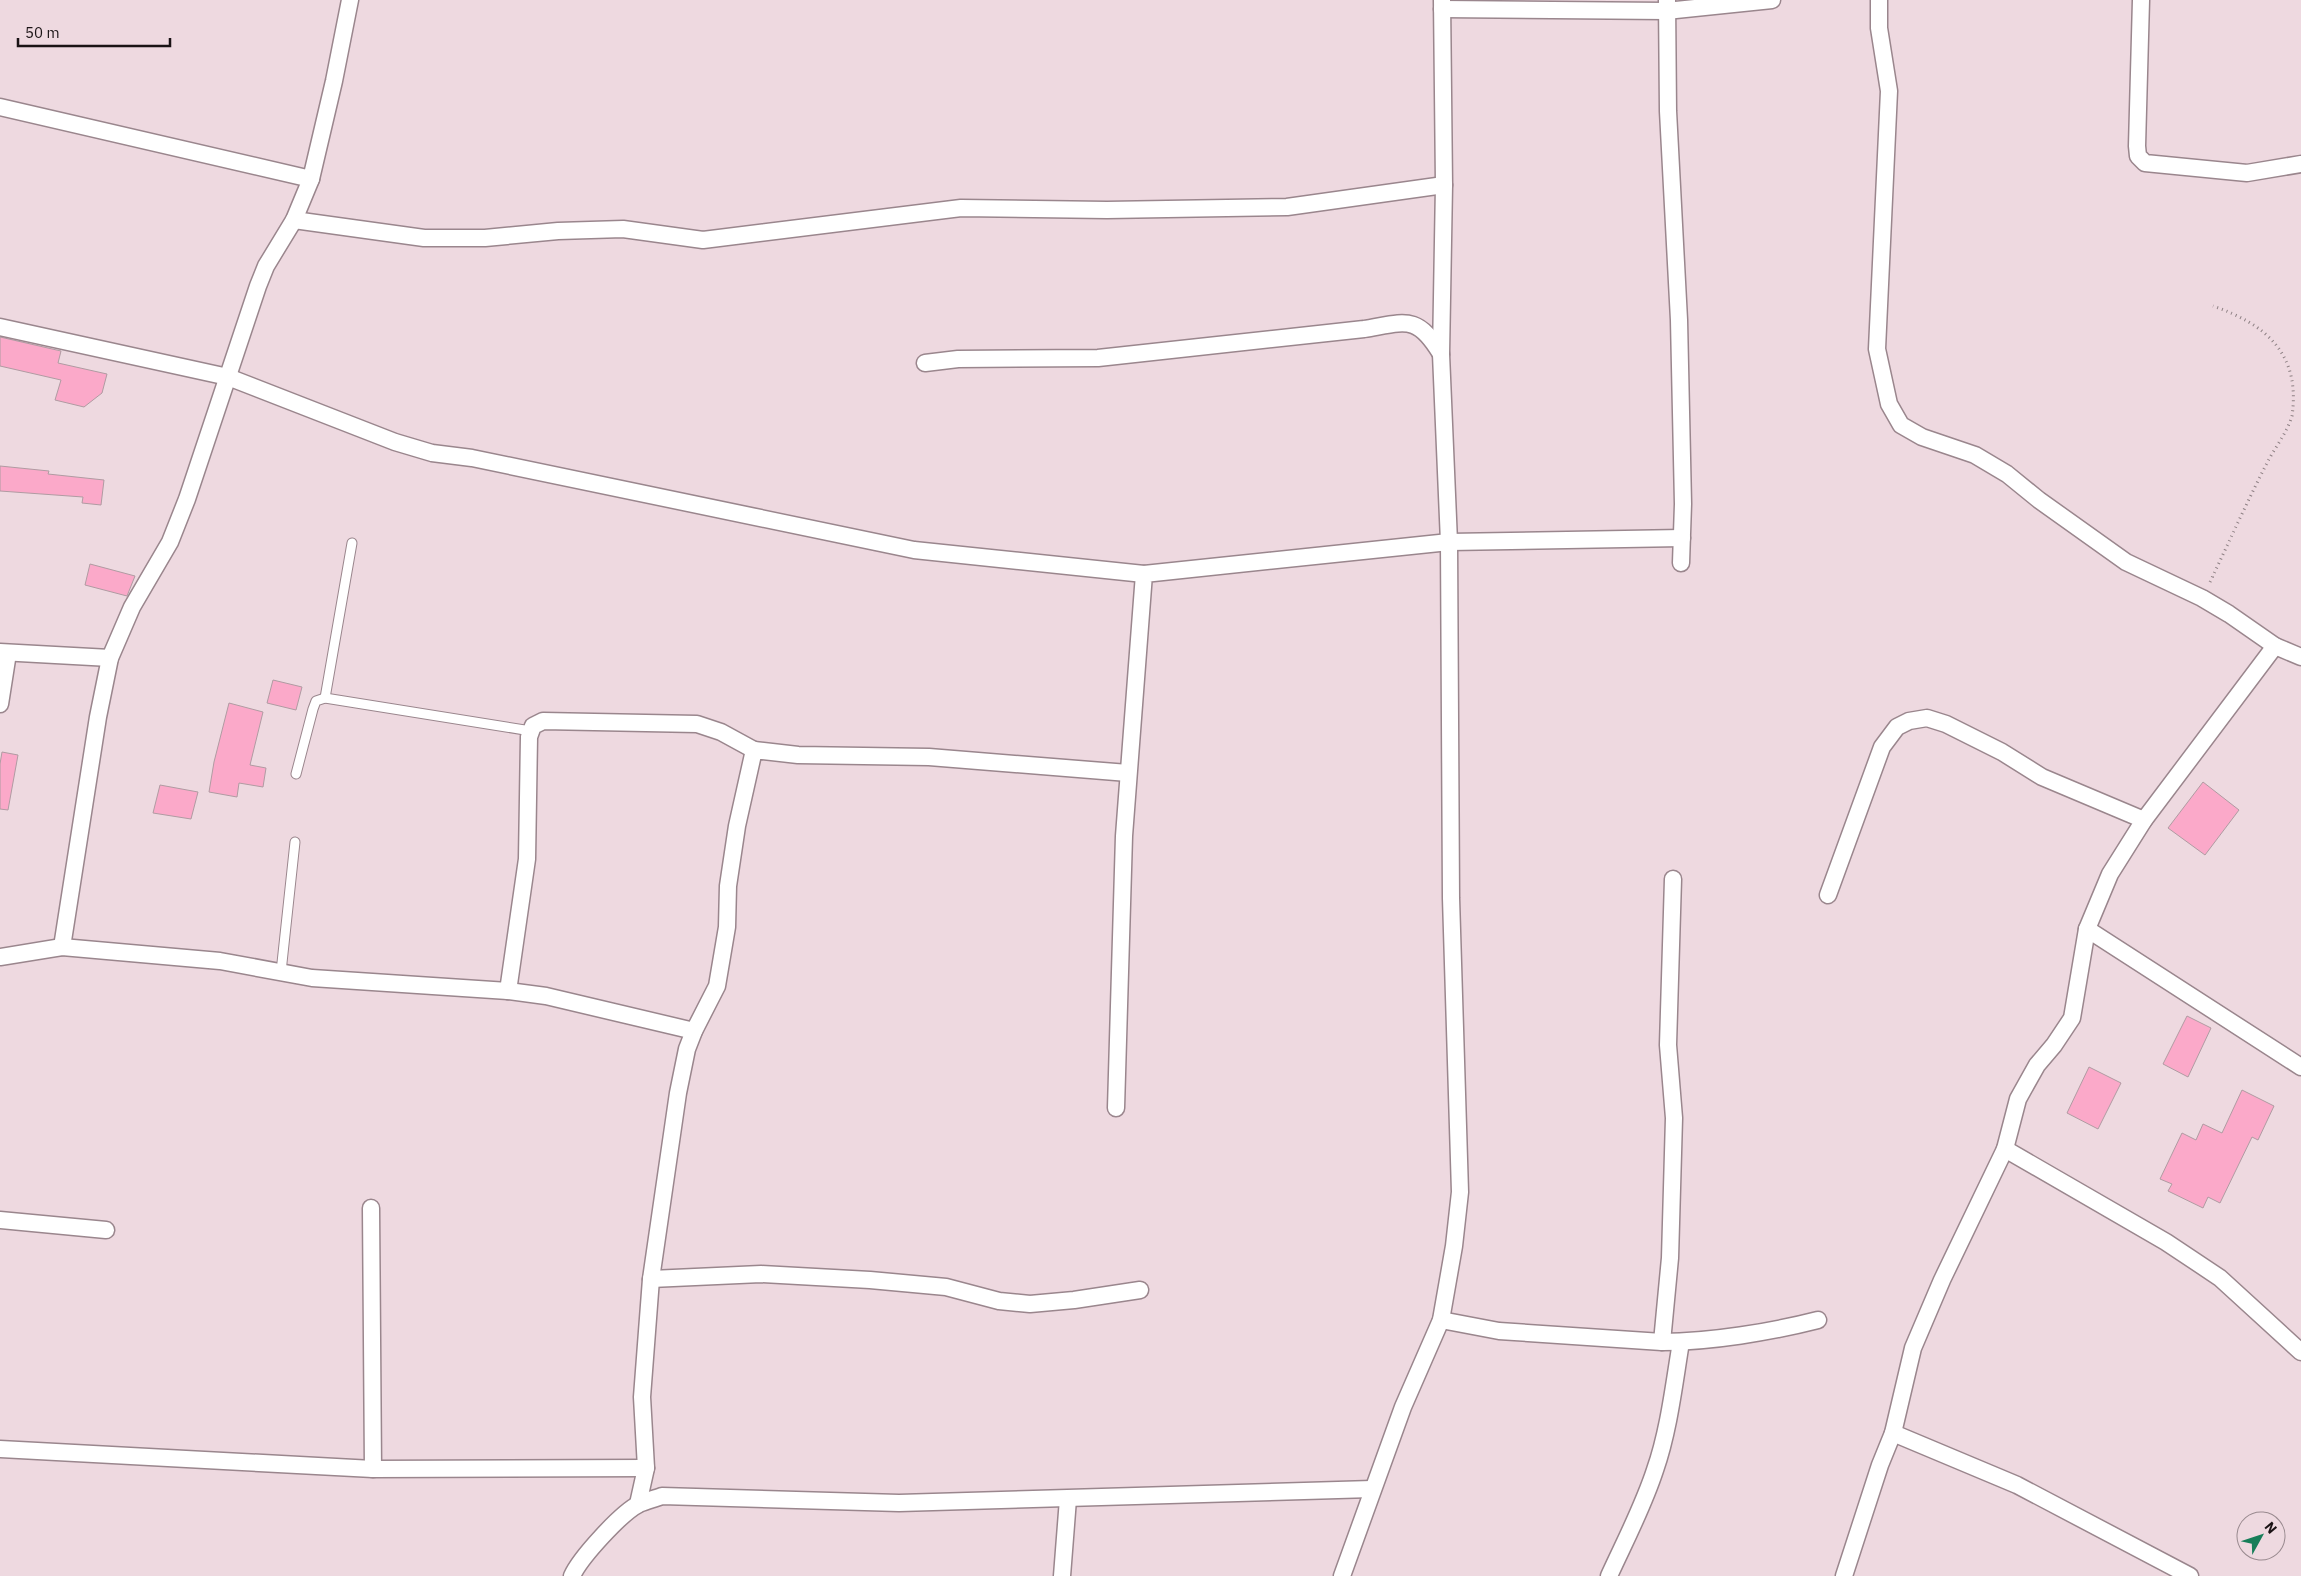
<svg xmlns="http://www.w3.org/2000/svg" width="2301" height="1576" font-family="'IBM Plex Sans',sans-serif">
<rect width="100%" height="100%" fill="#eed9e0"/>
<g fill="#fba9c9" stroke="#b09ba2">
<polygon points="0,337 61,351 58,363 107,374 102,393 84,407 55,400 61,380 0,366"/>
<polygon points="0,466 49,471 48,474 104,480 101,505 82,503 83,497 0,491"/>
<polygon points="90,564 135,576 127,596 85,585"/>
<polygon points="273,680 302,687 296,710 267,703"/>
<polygon points="229,703 263,712 250,765 266,768 263,787 239,783 237,797 209,792 214,762"/>
<polygon points="2,752 18,755 8,810 0,809 0,764"/>
<polygon points="2203,782 2239,810 2205,855 2168,828"/>
<polygon points="160,785 198,792 191,819 153,813"/>
<polygon points="2187,1016 2211,1028 2188,1077 2163,1064"/>
<polygon points="2089,1067 2121,1083 2098,1129 2067,1113"/>
<polygon points="2242,1090 2274,1106 2258,1140 2252,1137 2220,1203 2208,1197 2203,1208 2168,1191 2172,1184 2160,1179 2182,1133 2196,1140 2203,1124 2222,1133"/>
</g>
<g fill="none" stroke-linecap="round" stroke-linejoin="round">
<defs>
<g id="lane">
<polyline points="325,698 352,543"/>
<polyline points="296,774 313,709 316,701 325,698 531,731"/>
<polyline points="281,972 295,842"/>
</g>
<g id="street">
<polyline points="1667,0 1668,111 1679,320 1683,504 1681,563"/>
<polyline points="1879,0 1879,28 1889,91 1877,349 1889,404 1901,425 1922,437 1975,455 2007,474 2039,500 2126,562 2202,598 2229,614 2275,646 2301,657"/>
<polyline points="2141,0 2137,146 2138,156 2145,163 2247,173 2301,164"/>
<polyline points="1442,9 1666,11 1772,0"/>
<polyline points="0,107 311,179"/>
<polyline points="294,220 424,238 485,238 558,231 623,229 703,240 961,208 1107,210 1287,207 1444,185"/>
<polyline points="0,327 228,377 395,442 432,453 472,458 914,550 1144,574"/>
<path d="M 925,363 L 958,359 L 1098,358 L 1364,329 C 1406,322 1417,314 1441,354"/>
<polyline points="0,652 110,658"/>
<polyline points="0,704 8,653"/>
<polyline points="1828,895 1882,747 1897,727 1909,721 1927,718 1946,724 2002,752 2042,777 2144,820"/>
<polyline points="2087,929 2301,1067"/>
<polyline points="62,947 98,717 110,658 132,607 170,542 187,499 258,286 266,266 294,220 311,179 334,81 350,0"/>
<polyline points="0,957 62,947 220,961 312,978 508,991 546,996 694,1031"/>
<polyline points="508,991 527,859 529,737 533,726 543,721 697,724 721,732 754,750"/>
<polyline points="1116,1108 1124,836 1144,574 1449,542 1682,538"/>
<polyline points="2005,1149 2166,1242 2220,1278 2301,1352"/>
<polyline points="371,1208 373,1469"/>
<polyline points="0,1220 106,1230"/>
<polyline points="651,1279 761,1274 870,1280 946,1287 999,1301 1030,1304 1074,1300 1140,1290"/>
<path d="M 1441,1320 L 1499,1331 L 1662,1342 C 1710,1342 1771,1332 1818,1320"/>
<polyline points="1662,1342 1670,1258 1674,1118 1668,1045 1673,879"/>
<polyline points="1893,1433 2017,1485 2190,1576"/>
<polyline points="0,1449 373,1469 646,1468"/>
<polyline points="638,1504 646,1468 642,1397 651,1279 678,1093 687,1049 694,1031 717,986 727,927 728,886 737,826 754,750 798,755 929,757 1128,773"/>
<path d="M 572,1576 C 580,1558 621,1513 639,1504 C 646,1501 654,1499 662,1496 L 899,1503 L 1372,1489"/>
<polyline points="1062,1576 1068,1499"/>
<polyline points="1342,1576 1403,1407 1441,1320 1454,1246 1460,1192 1451,898 1449,542 1441,354 1444,185 1442,0"/>
<path d="M 1609,1576 C 1625,1541 1643,1507 1655,1470 C 1669,1430 1674,1384 1681,1342"/>
<polyline points="1844,1576 1880,1465 1893,1433 1913,1348 1942,1280 2005,1149 2018,1099 2037,1065 2054,1045 2072,1018 2087,929 2110,874 2144,820 2275,646"/>
</g>
</defs>
<use href="#lane" stroke="#9a868d" stroke-width="11"/>
<use href="#street" stroke="#9a868d" stroke-width="19"/>
<path stroke="#8e8084" stroke-width="3" stroke-dasharray="1 4" stroke-linecap="butt" d="M 2210,582 C 2229,542 2247,502 2267,463 C 2275,447 2287,433 2292,416 C 2301,353 2265,324 2213,306"/>
<use href="#lane" stroke="#fff" stroke-width="9"/>
<use href="#street" stroke="#fff" stroke-width="16"/>
</g>
<g transform="translate(2261 1536) rotate(50)"><circle r="24" fill="#eed9e0" stroke="#998a8f"/>
<path d="M0-4L9 19L0 12L-9 19Z" fill="#177e59"/>
<text y="-8" font-size="14" font-weight="bold" text-anchor="middle" fill="#1a1315">N</text>
</g>
<path d="M18 38v8h152v-8" fill="none" stroke="#1a1315" stroke-width="2.5"/>
<text x="25" y="38" font-size="15" fill="#1a1315" stroke="#eed9e0" stroke-width="4" paint-order="stroke">50 m</text>
</svg>
